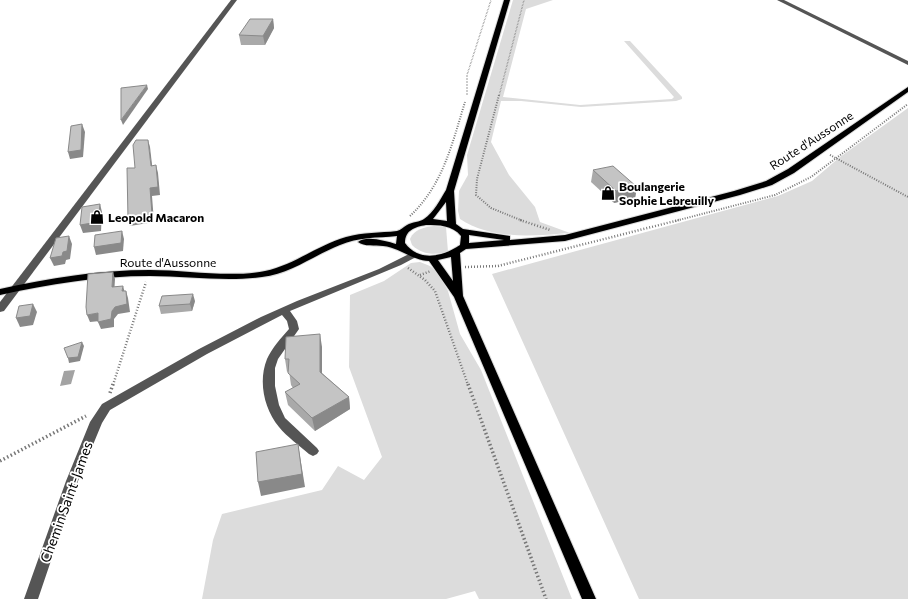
<svg xmlns="http://www.w3.org/2000/svg" width="908" height="599" font-family="Commissioner,sans-serif">
<rect width="100%" height="100%" fill="#fff"/>
<g fill="#dcdcdc">
<path d="M 513,0 L 553,0 L 526,9 L 503,97 L 580,105 L 672,99 L 674,97 L 624,41 L 630,41 L 682,97 L 682,99 L 676,101 L 581,107 L 521,101 L 501,101 L 491,142 L 509,175 L 535,207 L 540,222 L 570,233 C 533,236 492,240 460,219 L 458,211 L 459,191 L 468,175 L 467,155 Z"/>
<polygon points="908,108 908,599 639,599 492,274 778,196 812,181 840,157"/>
<path d="M 434,226 L 446,227 L 448,252 C 435,255 422,255 412,245 L 410,239 C 414,229 425,227 434,226 Z"/>
<polygon points="420,262 430,266 439,274 448,291 460,334 481,370 572,599 479,599 475,591 446,599 202,599 213,540 222,514 322,490 338,466 364,480 382,457 349,367 350,295 384,281 411,263"/>
</g>
<polygon fill="#a3a3a3" points="75,370 71,384 60,386 64,371"/>
<g fill="none" stroke-linecap="round" stroke-linejoin="round">
<defs>
<path id="major" d="M 504,0 L 510,0 L 454,191 L 456,224 L 463,229 L 510,236 L 510,240 L 565,235 L 734,191 L 766,181 L 788,169 L 908,87 L 908,92 L 794,173 L 772,185 L 740,195 L 565,241 L 466,249 L 460,253 L 463,296 L 596,599 L 582,599 L 454,297 L 429,261 C 411,260 401,248 383,246 C 375,245 364,247 358,242 C 366,235 386,241 396,244 L 397,236 C 377,238 358,237 340,245 C 314,255 291,274 262,277 C 225,282 187,276 150,276 C 99,276 49,284 0,295 L 0,289 C 49,278 99,270 150,270 C 188,270 228,278 265,271 C 294,265 318,245 346,237 C 363,232 380,233 397,231 C 401,230 403,227 407,225 C 412,222 420,222 424,219 C 434,212 440,200 446,190 ZM 446,202 L 447,221 L 433,219 ZM 426,225 C 439,225 452,225 461,236 L 460,245 C 442,257 419,262 405,243 C 405,230 415,227 426,225 ZM 469,235 L 504,240 L 469,243 ZM 451,257 L 453,281 L 438,260 Z"/>
</defs>
<use href="#major" stroke="#dbdbdb" stroke-width="2"/>
<g stroke="#777" stroke-width="1.5" stroke-dasharray="0.5 1" stroke-linecap="butt">
<polyline points="467,95 467,75 491,0"/>
<polyline points="499,96 524,0"/>
</g>
<g stroke="#777" stroke-width="2" stroke-dasharray="1 1.5" stroke-linecap="butt">
<polyline points="499,95 477,179 476,195 491,208 523,221"/>
<polyline points="830,155 908,197"/>
<path d="M 410,216 C 443,185 452,144 465,102"/>
<polyline points="675,221 775,195 811,177 908,104"/>
</g>
<g stroke="#777" stroke-width="2.5" stroke-dasharray="1 2" stroke-linecap="butt">
<polyline points="520,220 550,230"/>
<polyline points="465,267 498,266 679,220"/>
<polyline points="408,268 425,280 435,291 468,385"/>
<polyline points="420,275 431,271"/>
<polyline points="113,385 146,282"/>
</g>
<g stroke="#777" stroke-width="3.5" stroke-dasharray="1.5 2.5" stroke-linecap="butt">
<polyline points="468,384 546,599"/>
<polyline points="110,393 113,384"/>
<polyline points="0,461 86,416"/>
</g>
<g fill="#555" fill-rule="evenodd">
<polygon points="231,0 237,0 4,311 0,312 0,302"/>
<polygon points="777,0 784,0 908,61 908,65"/>
<path d="M 413,252 L 416,253 L 418,255 L 416,257 L 401,265 L 290,311 L 297,321 L 299,329 L 278,359 L 275,368 L 275,386 L 279,405 L 285,418 L 317,448 L 319,451 L 317,454 L 313,456 L 309,454 C 299,445 287,437 279,427 C 264,409 258,381 267,359 C 272,348 281,338 289,329 L 287,321 L 282,315 L 207,354 L 110,410 L 102,423 L 78,481 L 38,599 L 24,599 L 66,481 L 90,422 L 102,404 L 199,349 L 261,317 L 297,301 L 379,269 Z"/>
</g>
<use href="#major" fill="#000" fill-rule="evenodd"/>
</g>
<g fill="#a9a9a9">
<polygon points="273,19 274,28 265,45 241,45 239,35"/>
<polygon points="593,170 637,187 635,198 614,203 591,182"/>
<polygon points="195,301 192,311 161,314 159,306"/>
<polygon points="322,347 322,373 349,397 350,409 315,431 288,405 285,392 293,388 291,385 289,371 287,372 285,359"/>
</g>
<g fill="#898989">
<polygon points="273,19 274,28 265,45 263,36"/>
<polygon points="147,85 148,89 123,125 121,120"/>
<polygon points="82,124 85,132 83,157 70,159 68,152"/>
<polygon points="148,140 150,147 153,173 151,166"/>
<polygon points="156,165 158,173 160,195 152,196 154,222 130,226 128,219 150,188"/>
<polygon points="637,187 635,198 614,203 616,191"/>
<polygon points="100,204 102,212 101,231 83,233 80,225"/>
<polygon points="122,231 124,239 123,251 96,255 94,247"/>
<polygon points="69,236 72,244 70,259 66,260 65,264 54,266 50,258"/>
<polygon points="113,272 115,279 114,294 112,287"/>
<polygon points="123,286 125,293 122,291"/>
<polygon points="126,291 128,298 130,312 118,314 114,319 114,327 101,329 98,322 112,311"/>
<polygon points="193,294 195,301 192,311 190,304"/>
<polygon points="33,304 37,312 33,325 20,327 16,318"/>
<polygon points="98,313 100,321 90,322 87,315"/>
<polygon points="320,334 322,347 322,384 320,372"/>
<polygon points="82,342 84,346 80,361 69,363 68,358"/>
<polygon points="349,397 350,409 315,431 312,418"/>
<polygon points="298,444 305,487 261,496 258,482"/>
</g>
<g fill="#c4c4c4" stroke="#898989">
<polygon points="250,19 273,19 263,36 239,35"/>
<polygon points="147,85 121,120 121,88"/>
<polygon points="82,124 81,150 68,152 71,126"/>
<polygon points="136,140 148,140 151,166 156,165 158,187 150,188 152,214 128,219 127,168 135,168 133,145"/>
<polygon points="613,166 637,187 616,191 593,170"/>
<polygon points="100,204 98,222 80,225 82,207"/>
<polygon points="122,231 121,243 94,247 95,235"/>
<polygon points="69,236 67,251 63,252 62,256 50,258 56,238"/>
<polygon points="113,272 112,287 123,286 122,291 126,291 127,304 115,307 112,311 111,319 98,322 98,313 87,315 86,307 88,274"/>
<polygon points="193,294 190,304 159,306 162,296"/>
<polygon points="33,304 30,316 16,318 19,306"/>
<polygon points="320,334 320,372 349,397 312,418 285,392 300,384 288,373 289,359 285,359 286,337"/>
<polygon points="82,342 78,357 68,358 64,348"/>
<polygon points="298,444 302,474 258,482 256,452"/>
</g>
<defs>
<symbol id="shop-bare" viewBox="-9 -9 18 18"><path d="M-5-2.5h2.3a2.7 3.5 0 0 1 5.4 0H5L5.5 6h-11ZM-1.5-2.5h3a1.5 2.3 0 0 0-3 0Z" fill="#000" stroke="#fff" stroke-width="2.5" paint-order="stroke"/></symbol>
</defs>
<g fill-rule="evenodd">
<use href="#shop-bare" x="598" y="183" width="20" height="20"/>
<use href="#shop-bare" x="87" y="207" width="20" height="20"/>
</g>
<g text-anchor="middle" dominant-baseline="central" stroke-width="3.5" stroke-linejoin="round" paint-order="stroke">
<g font-size="12" fill="#000" stroke="#fff">
<text transform="translate(811 140) rotate(-33)">Route d'Aussonne</text>
<text x="168" y="262">Route d'Aussonne</text>
</g>
<g font-size="12" font-weight="bold" fill="#000" stroke="#fff" text-anchor="start">
<text x="619" y="186">Boulangerie<tspan x="619" dy="14">Sophie Lebreuilly</tspan></text>
<text x="108" y="217">Leopold Macaron</text>
</g>
<g font-size="14" fill="#000" stroke="#fff">
<text transform="translate(66 502) rotate(-70)">Chemin Saint-James</text>
</g>
</g>
</svg>
